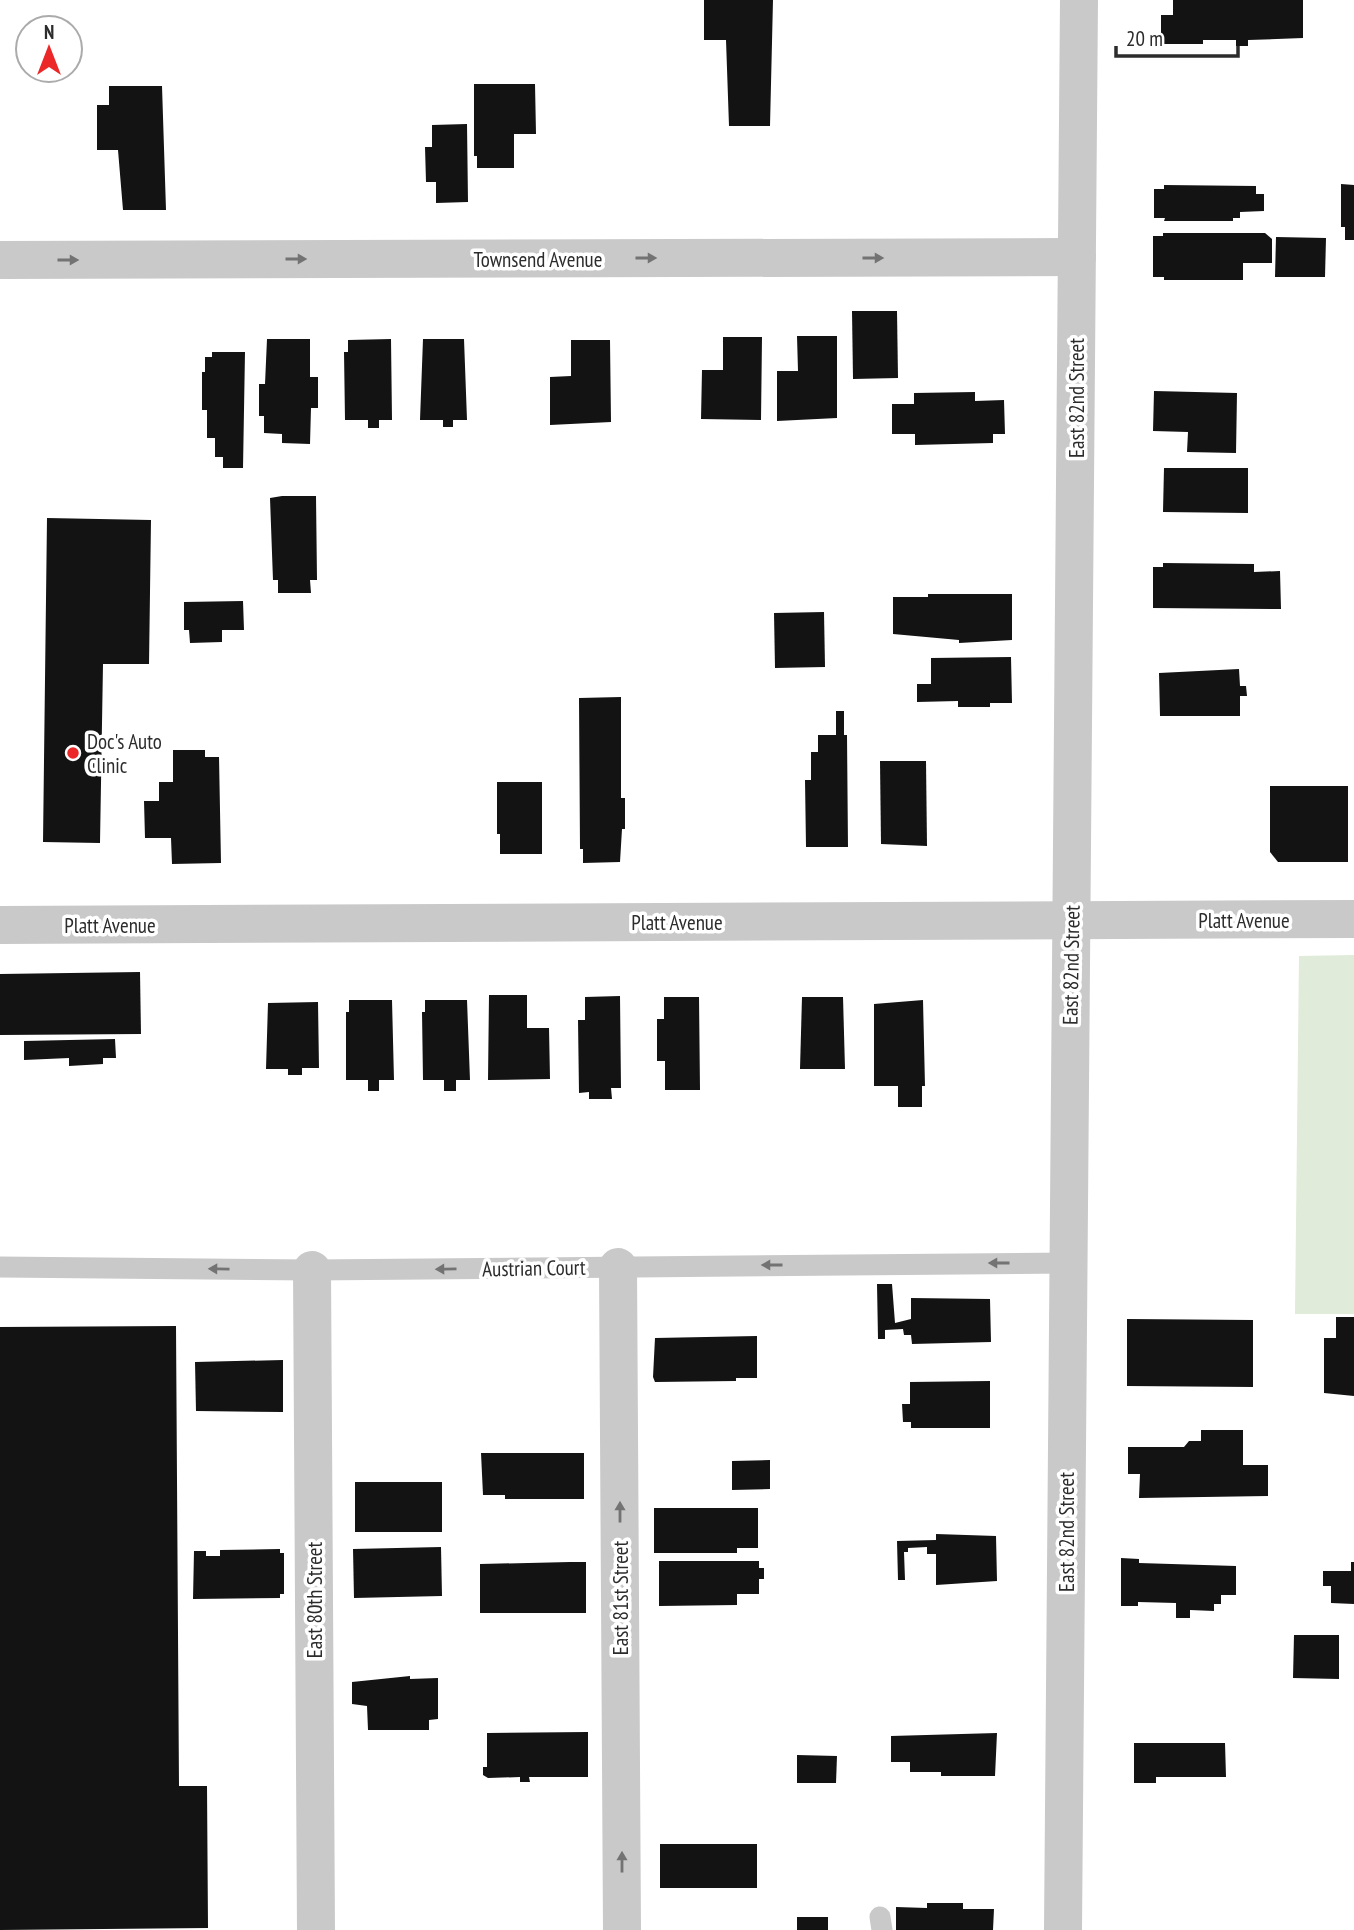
<svg xmlns="http://www.w3.org/2000/svg" width="1354" height="1930" font-family="'PT Sans Narrow',sans-serif">
<rect width="100%" height="100%" fill="#fff"/>
<polygon fill="#e1ebd9" points="1354,955 1354,1314 1295,1314 1299,956"/>
<g fill="#131313">
<polygon points="704,0 773,0 770,126 729,126 726,40 704,40"/>
<polygon points="1173,0 1303,0 1303,38 1248,40 1248,46 1236,46 1236,40 1203,40 1203,44 1161,44 1161,15 1173,15"/>
<polygon points="474,84 535,84 536,134 514,134 514,168 477,168 477,156 474,156"/>
<polygon points="109,86 162,86 166,210 123,210 118,150 97,150 97,105 109,105"/>
<polygon points="467,124 468,202 436,203 436,182 426,182 425,147 432,147 432,125"/>
<polygon points="1341,184 1354,185 1354,240 1345,240 1345,227 1341,227"/>
<polygon points="1164,185 1256,186 1256,194 1264,194 1264,211 1240,212 1240,218 1233,218 1233,221 1164,221 1165,218 1154,218 1154,189 1164,189"/>
<polygon points="1163,233 1265,233 1272,239 1272,263 1243,263 1243,280 1164,280 1164,277 1153,277 1153,236 1163,236"/>
<polygon points="1276,237 1326,238 1325,277 1275,277"/>
<polygon points="852,311 897,311 898,378 853,379"/>
<polygon points="797,336 837,336 837,418 777,421 777,371 798,371"/>
<polygon points="723,337 762,337 761,420 701,419 702,370 723,370"/>
<polygon points="267,339 310,339 310,377 318,377 318,408 311,408 310,444 282,443 282,434 264,433 264,416 259,416 259,384 265,384"/>
<polygon points="391,339 392,420 379,420 379,428 368,428 368,420 345,420 344,352 348,352 348,340"/>
<polygon points="423,339 464,339 467,420 453,420 453,427 443,427 443,420 420,420"/>
<polygon points="571,340 610,340 611,422 550,425 550,377 571,376"/>
<polygon points="212,352 245,352 243,468 223,468 223,457 215,457 215,438 207,438 207,410 202,410 202,372 205,372 205,357 212,357"/>
<polygon points="1154,391 1237,393 1236,453 1187,452 1188,432 1153,431"/>
<polygon points="975,392 975,401 1004,400 1005,434 993,434 993,443 915,445 915,434 892,434 892,404 914,404 914,393"/>
<polygon points="1164,468 1248,468 1248,513 1163,512"/>
<polygon points="282,496 316,496 317,580 310,580 311,593 278,593 278,580 273,580 270,498"/>
<polygon points="47,518 151,520 149,664 103,664 100,843 43,842"/>
<polygon points="1163,563 1254,564 1254,572 1280,571 1281,609 1153,608 1153,567 1163,567"/>
<polygon points="928,594 1012,594 1012,640 959,643 959,640 893,634 893,597 928,597"/>
<polygon points="243,601 244,630 222,630 222,642 190,643 189,630 184,630 184,602"/>
<polygon points="824,612 825,667 775,668 774,613"/>
<polygon points="1011,657 1012,703 990,703 990,707 958,707 958,701 917,702 917,684 931,684 931,658"/>
<polygon points="1239,669 1240,686 1246,686 1247,696 1240,696 1240,716 1160,716 1159,673"/>
<polygon points="621,697 621,798 625,798 625,829 622,829 620,862 583,863 583,849 580,849 579,698"/>
<polygon points="836,711 844,711 844,735 847,735 848,847 806,847 805,780 811,780 811,752 818,752 818,735 836,735"/>
<polygon points="173,750 205,750 205,757 219,757 221,863 172,864 171,838 145,838 144,801 159,801 159,782 173,782"/>
<polygon points="880,761 926,761 927,846 881,844"/>
<polygon points="497,782 542,782 542,854 500,854 500,834 497,834"/>
<polygon points="1270,786 1348,786 1348,862 1278,862 1270,852"/>
<polygon points="140,972 141,1034 0,1035 0,974"/>
<polygon points="489,995 527,995 527,1028 549,1028 550,1079 488,1080"/>
<polygon points="620,996 621,1088 611,1088 612,1099 589,1099 589,1092 579,1093 578,1020 585,1020 585,997"/>
<polygon points="664,997 699,997 700,1090 665,1090 665,1061 657,1061 657,1019 664,1019"/>
<polygon points="802,997 843,997 845,1069 800,1069"/>
<polygon points="349,1000 392,1000 394,1080 379,1080 379,1091 368,1091 368,1080 346,1080 346,1012 349,1012"/>
<polygon points="425,1000 467,1000 470,1080 456,1080 456,1091 444,1091 444,1080 423,1080 422,1012 425,1012"/>
<polygon points="923,1000 925,1086 922,1086 922,1107 898,1107 898,1086 874,1086 874,1004"/>
<polygon points="318,1002 319,1068 302,1068 302,1075 288,1075 288,1069 266,1069 268,1003"/>
<polygon points="115,1039 116,1058 103,1058 103,1064 69,1066 69,1058 24,1060 24,1041"/>
<polygon points="877,1284 892,1284 895,1323 911,1319 911,1298 990,1299 991,1342 912,1344 911,1335 904,1335 903,1329 885,1330 885,1339 878,1339"/>
<polygon points="1336,1317 1354,1317 1354,1396 1324,1393 1324,1338 1336,1338"/>
<polygon points="1127,1319 1253,1320 1253,1387 1127,1386"/>
<polygon points="176,1326 179,1786 207,1786 208,1928 0,1930 0,1327"/>
<polygon points="757,1336 757,1378 736,1378 736,1381 655,1382 653,1377 655,1338"/>
<polygon points="283,1360 283,1412 196,1411 195,1362"/>
<polygon points="990,1381 990,1428 911,1428 911,1422 903,1422 902,1404 910,1404 910,1382"/>
<polygon points="1201,1430 1243,1430 1243,1465 1268,1465 1268,1496 1139,1498 1140,1474 1128,1474 1128,1447 1184,1447 1189,1441 1201,1441"/>
<polygon points="481,1453 584,1453 584,1499 505,1499 505,1495 483,1495"/>
<polygon points="770,1460 770,1489 732,1490 732,1461"/>
<rect x="355" y="1482" width="87" height="50"/>
<polygon points="654,1508 758,1508 758,1548 737,1548 737,1553 654,1553"/>
<polygon points="936,1534 996,1536 997,1581 936,1585 936,1554 927,1554 927,1547 908,1548 908,1552 904,1552 905,1580 898,1580 897,1541 936,1540"/>
<polygon points="441,1547 442,1596 354,1598 353,1549"/>
<polygon points="280,1549 280,1553 284,1553 284,1594 280,1594 280,1598 193,1599 194,1551 206,1551 206,1556 220,1556 220,1550"/>
<polygon points="1121,1558 1139,1559 1139,1563 1236,1566 1236,1595 1221,1595 1221,1604 1214,1604 1214,1611 1190,1610 1190,1618 1176,1618 1176,1603 1138,1602 1138,1606 1121,1606"/>
<polygon points="659,1561 759,1561 759,1568 764,1568 764,1579 759,1579 759,1594 737,1594 737,1605 659,1606"/>
<polygon points="570,1562 586,1562 586,1613 480,1613 480,1564"/>
<polygon points="1351,1562 1354,1562 1354,1604 1331,1603 1331,1586 1323,1586 1323,1571 1351,1571"/>
<polygon points="1294,1635 1339,1635 1339,1679 1293,1678"/>
<polygon points="410,1676 410,1679 438,1678 438,1719 429,1720 429,1730 368,1730 367,1706 352,1704 352,1682"/>
<polygon points="588,1732 588,1777 529,1777 530,1782 520,1782 520,1777 488,1778 483,1775 483,1767 487,1767 487,1733"/>
<polygon points="997,1733 995,1776 941,1776 941,1772 910,1772 910,1762 891,1762 891,1736"/>
<polygon points="1134,1743 1225,1743 1226,1777 1156,1777 1156,1783 1134,1783"/>
<polygon points="797,1755 837,1756 836,1783 797,1783"/>
<rect x="660" y="1844" width="97" height="44"/>
<polygon points="927,1903 963,1903 963,1909 994,1909 993,1930 896,1930 896,1907 927,1908"/>
<rect x="797" y="1917" width="31" height="13"/>
</g>
<g fill="none" stroke-linecap="round" stroke-linejoin="round">
<g stroke="#c9c9c9" stroke-width="21">
<polyline points="0,1267 312,1270 1068,1263"/>
<polyline points="880,1917 882,1930"/>
</g>
<g stroke="#c9c9c9" stroke-width="38">
<polyline points="0,260 1077,257"/>
<polyline points="0,925 1354,919"/>
<polyline points="618,1267 622,1930"/>
<polyline points="312,1270 316,1930"/>
<polyline points="1063,1930 1079,0"/>
</g>
</g>
<defs><path id="oneway-solid" d="M-6-.8H1V-3.2L6.5 0L1 3.2V.8H-6Z" transform="scale(1.75)"/></defs>
<g fill="#737373">
<use href="#oneway-solid" transform="translate(646 258)"/>
<use href="#oneway-solid" transform="translate(873 258)"/>
<use href="#oneway-solid" transform="translate(296 259)"/>
<use href="#oneway-solid" transform="translate(68 260)"/>
<use href="#oneway-solid" transform="translate(999 1263) rotate(180)"/>
<use href="#oneway-solid" transform="translate(772 1265) rotate(180)"/>
<use href="#oneway-solid" transform="translate(219 1269) rotate(-179)"/>
<use href="#oneway-solid" transform="translate(446 1269) rotate(179)"/>
<use href="#oneway-solid" transform="translate(620 1512) rotate(-90)"/>
<use href="#oneway-solid" transform="translate(622 1862) rotate(-90)"/>
</g>
<circle fill="#eb2727" stroke="#fff" stroke-width="2.5" cx="73" cy="753" r="7"/>
<g text-anchor="middle" dominant-baseline="central" stroke-width="7" stroke-linejoin="round" paint-order="stroke">
<g font-size="21" fill="#2c2c2c" stroke="#fff">
<text x="538" y="259">Townsend Avenue</text>
<text transform="translate(1076 398) rotate(-90)">East 82nd Street</text>
<text x="1244" y="920">Platt Avenue</text>
<text x="677" y="922">Platt Avenue</text>
<text x="110" y="925">Platt Avenue</text>
<text transform="translate(1071 965) rotate(-89)">East 82nd Street</text>
<text transform="translate(534 1268) rotate(-1)">Austrian Court</text>
<text transform="translate(1066 1532) rotate(-90)">East 82nd Street</text>
<text transform="translate(620 1598) rotate(-90)">East 81st Street</text>
<text transform="translate(314 1600) rotate(-90)">East 80th Street</text>
</g>
<g font-size="21" fill="#2c2c2c" stroke="#fff" text-anchor="start">
<text x="87" y="741">Doc's Auto<tspan x="87" dy="24">Clinic</tspan></text>
</g>
</g>
<g transform="translate(49 49)"><circle r="33" fill="#ffffff" stroke="#ababab" stroke-width="2"/>
<path d="M0-5L12 26L0 18L-12 26Z" fill="#eb2727"/>
<text y="-10" font-size="19" font-weight="bold" text-anchor="middle" fill="#2c2c2c">N</text>
</g>
<path d="M1116 46v10h122v-10" fill="none" stroke="#2c2c2c" stroke-width="3.5"/>
<text x="1126" y="46" font-size="21" fill="#2c2c2c" stroke="#ffffff" stroke-width="5" paint-order="stroke">20 m</text>
</svg>
